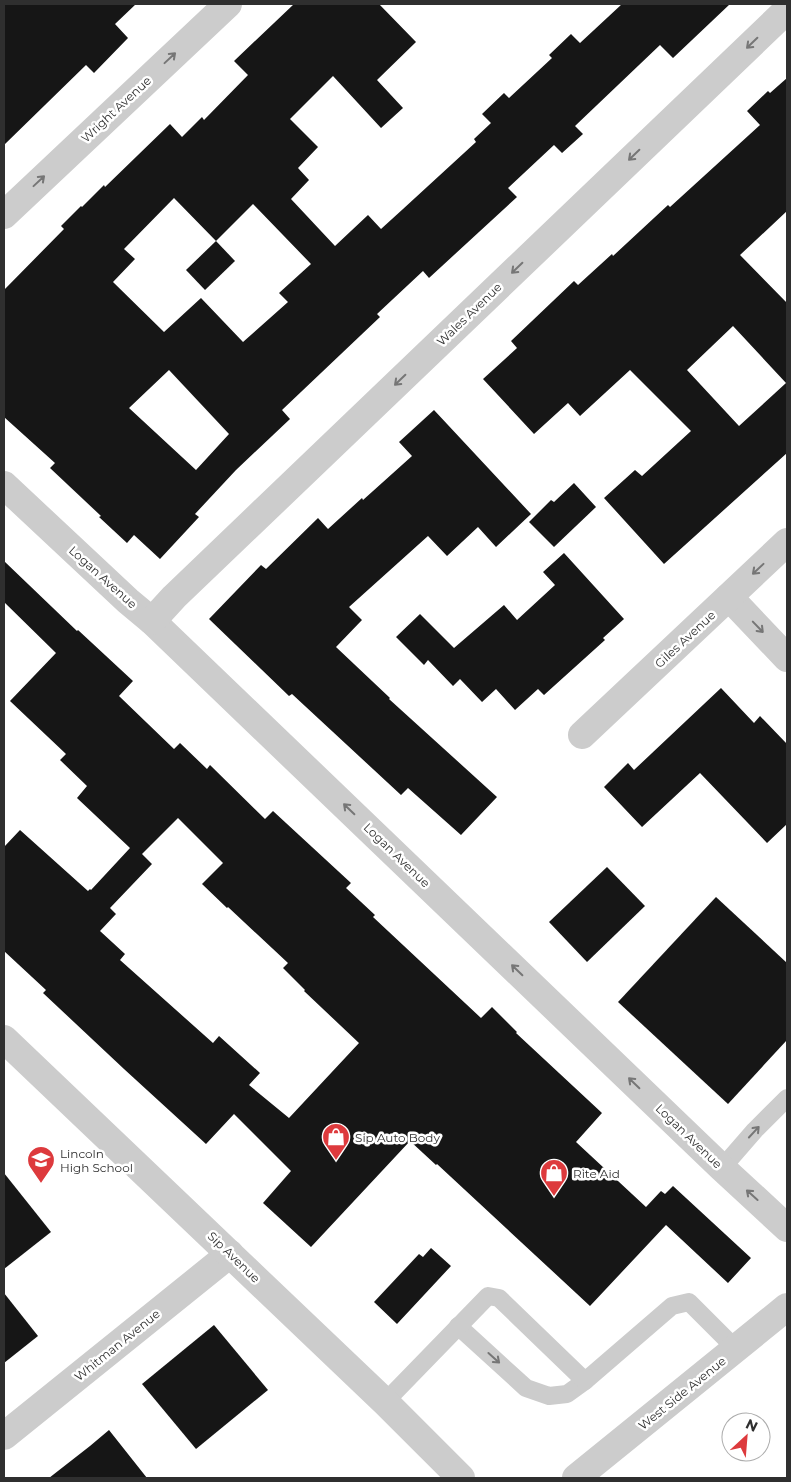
<svg xmlns="http://www.w3.org/2000/svg" width="791" height="1482" font-family="Montserrat,sans-serif">
<rect width="100%" height="100%" fill="#fff"/>
<g fill="#161616" fill-rule="evenodd">
<polygon points="4,4 136,4 115,24 128,38 94,73 86,65 4,145"/>
<path d="M 294,4 L 379,4 L 416,42 L 377,80 L 403,108 L 381,128 L 333,76 L 290,119 L 318,147 L 298,168 L 309,180 L 291,199 L 335,246 L 368,215 L 381,229 L 403,209 L 476,142 L 474,139 L 491,123 L 482,114 L 504,93 L 509,98 L 552,58 L 549,55 L 571,34 L 580,43 L 622,4 L 730,4 L 673,58 L 660,45 L 575,126 L 583,134 L 562,153 L 554,145 L 508,188 L 517,197 L 429,278 L 423,271 L 377,314 L 380,317 L 282,410 L 290,419 L 236,470 L 195,514 L 199,517 L 160,559 L 134,535 L 127,543 L 99,517 L 101,516 L 50,468 L 55,463 L 4,417 L 4,290 L 64,229 L 61,226 L 81,206 L 82,207 L 104,185 L 105,187 L 170,124 L 182,137 L 202,117 L 204,120 L 248,75 L 234,61 ZM 174,198 L 216,241 L 253,204 L 311,264 L 279,293 L 288,302 L 243,342 L 201,298 L 164,332 L 113,282 L 135,259 L 124,249 ZM 169,370 L 229,434 L 196,470 L 129,408 Z"/>
<path d="M 787,78 L 787,211 L 740,255 L 787,303 L 787,453 L 664,564 L 604,498 L 635,470 L 642,476 L 691,431 L 630,370 L 580,416 L 568,403 L 534,434 L 483,379 L 517,348 L 511,341 L 574,281 L 578,285 L 612,254 L 613,256 L 668,205 L 670,207 L 760,125 L 747,111 L 768,91 L 770,93 ZM 733,326 L 786,383 L 739,426 L 687,370 Z"/>
<polygon points="216,241 235,261 205,290 186,270"/>
<polygon points="434,410 531,514 496,547 478,527 447,556 428,536 349,607 362,620 336,647 390,698 389,699 497,797 461,835 408,788 401,795 292,694 289,696 209,619 261,565 266,569 318,518 328,529 362,498 363,500 412,456 399,442"/>
<polygon points="574,483 596,507 554,547 529,522 551,500 554,502"/>
<polygon points="564,553 624,619 603,638 605,640 544,695 538,689 515,710 496,689 482,702 460,679 453,686 428,660 424,665 396,637 420,614 454,648 504,605 517,620 555,585 543,572"/>
<path d="M 4,561 L 77,631 L 78,630 L 133,681 L 119,696 L 174,749 L 180,743 L 207,769 L 210,765 L 265,819 L 273,811 L 351,883 L 346,888 L 375,915 L 373,917 L 481,1018 L 492,1007 L 517,1032 L 516,1033 L 602,1113 L 576,1142 L 646,1207 L 661,1191 L 665,1194 L 673,1186 L 751,1258 L 728,1283 L 666,1225 L 590,1306 L 437,1164 L 436,1165 L 410,1141 L 311,1247 L 263,1203 L 291,1171 L 234,1114 L 206,1144 L 124,1069 L 43,993 L 46,990 L 4,951 L 4,847 L 20,830 L 88,891 L 90,889 L 91,890 L 130,848 L 77,798 L 87,786 L 60,760 L 66,754 L 10,701 L 56,653 L 4,602 ZM 178,818 L 223,863 L 202,884 L 227,908 L 228,907 L 288,963 L 283,968 L 305,990 L 304,991 L 359,1043 L 289,1118 L 249,1085 L 260,1073 L 219,1036 L 213,1043 L 120,960 L 125,954 L 100,931 L 116,914 L 110,908 L 152,864 L 142,854 Z"/>
<polygon points="721,688 754,723 760,716 787,744 787,824 767,843 700,773 642,827 604,787 628,763 634,770"/>
<polygon points="607,867 645,906 587,962 549,922"/>
<polygon points="716,897 787,963 787,1040 728,1104 618,1002"/>
<polygon points="4,1173 51,1232 4,1269"/>
<polygon points="431,1248 451,1266 397,1324 374,1302 419,1254 423,1257"/>
<polygon points="4,1293 38,1336 4,1363"/>
<polygon points="214,1325 268,1390 196,1449 142,1384"/>
<polygon points="109,1430 147,1478 49,1478 90,1446"/>
</g>
<g fill="none" stroke-linecap="round" stroke-linejoin="round">
<g stroke="#ccc" stroke-width="18">
<polyline points="722,1168 755,1130 787,1098"/>
<polyline points="458,1326 526,1388 549,1396 567,1394 585,1381"/>
<polyline points="385,1402 488,1296 499,1298 585,1381 672,1306 689,1302 736,1349"/>
</g>
<g stroke="#ccc" stroke-width="28">
<polyline points="4,215 228,4"/>
<polyline points="4,485 128,601 152,621 722,1168 787,1228"/>
<polyline points="729,597 787,658"/>
<polyline points="152,621 174,597 787,10"/>
<polyline points="582,735 787,542"/>
<polyline points="4,1436 230,1254"/>
</g>
<g stroke="#ccc" stroke-width="28">
<polyline points="4,1039 385,1402 461,1478"/>
<polyline points="576,1478 787,1307"/>
</g>
</g>
<defs><path id="oneway-shaft" d="M-6 0H5M1.5-3L5.5 0L1.5 3" fill="none" stroke-width="1.6" stroke-linecap="round" stroke-linejoin="round" transform="scale(1.25)"/></defs>
<g stroke="#767676">
<use href="#oneway-shaft" transform="translate(752 43) rotate(136)"/>
<use href="#oneway-shaft" transform="translate(170 58) rotate(-43)"/>
<use href="#oneway-shaft" transform="translate(634 155) rotate(136)"/>
<use href="#oneway-shaft" transform="translate(39 181) rotate(-43)"/>
<use href="#oneway-shaft" transform="translate(517 268) rotate(136)"/>
<use href="#oneway-shaft" transform="translate(400 380) rotate(136)"/>
<use href="#oneway-shaft" transform="translate(758 569) rotate(137)"/>
<use href="#oneway-shaft" transform="translate(758 627) rotate(46)"/>
<use href="#oneway-shaft" transform="translate(349 809) rotate(-136)"/>
<use href="#oneway-shaft" transform="translate(517 970) rotate(-136)"/>
<use href="#oneway-shaft" transform="translate(634 1083) rotate(-136)"/>
<use href="#oneway-shaft" transform="translate(754 1132) rotate(-47)"/>
<use href="#oneway-shaft" transform="translate(752 1195) rotate(-138)"/>
<use href="#oneway-shaft" transform="translate(494 1358) rotate(42)"/>
</g>
<defs>
<symbol id="shop-pin" viewBox="-11 -11 22 30"><path d="M0 17L-7.5 6A9.5 9.5 0 1 1 7.5 6Z" fill="#dd3a3d" stroke="#fff"/><path d="M-5-2.5h2.3a2.7 3.5 0 0 1 5.4 0H5L5.5 6h-11ZM-1.5-2.5h3a1.5 2.3 0 0 0-3 0Z" fill="#fff"/></symbol>
<symbol id="school-pin" viewBox="-11 -11 22 30"><path d="M0 17L-7.5 6A9.5 9.5 0 1 1 7.5 6Z" fill="#dd3a3d" stroke="#fff"/><path d="M0-5L7-2L0 1L-7-2ZM-4 1L0 2.5L4 1V4Q0 6-4 4Z" fill="#fff"/></symbol>
</defs>
<g fill-rule="evenodd">
<use href="#shop-pin" x="320" y="1121" width="32" height="43"/>
<use href="#school-pin" x="25" y="1144" width="32" height="43"/>
<use href="#shop-pin" x="538" y="1157" width="32" height="43"/>
</g>
<g text-anchor="middle" dominant-baseline="central" stroke-width="5" stroke-linejoin="round" paint-order="stroke">
<g font-size="12" fill="#2f2f2f" stroke="#fff">
<text transform="translate(116 109) rotate(-43)">Wright Avenue</text>
<text transform="translate(469 314) rotate(-44)">Wales Avenue</text>
<text transform="translate(103 577) rotate(42)">Logan Avenue</text>
<text transform="translate(685 639) rotate(-43)">Giles Avenue</text>
<text transform="translate(397 855) rotate(44)">Logan Avenue</text>
<text transform="translate(689 1136) rotate(44)">Logan Avenue</text>
<text transform="translate(234 1257) rotate(44)">Sip Avenue</text>
<text transform="translate(117 1345) rotate(-39)">Whitman Avenue</text>
<text transform="translate(682 1393) rotate(-39)">West Side Avenue</text>
</g>
<g font-size="12" fill="#2f2f2f" stroke="#fff" text-anchor="start">
<text x="355" y="1137">Sip Auto Body</text>
<text x="60" y="1153">Lincoln<tspan x="60" dy="14">High School</tspan></text>
<text x="573" y="1173">Rite Aid</text>
</g>
</g>
<rect width="791" height="1482" fill="none" stroke="#2f2f2f" stroke-width="10"/>
<g transform="translate(746 1437) rotate(26)"><circle r="24" fill="#ffffff" stroke="#acacac"/>
<path d="M0-4L9 19L0 12L-9 19Z" fill="#dd3a3d"/>
<text y="-8" font-size="14" font-weight="bold" text-anchor="middle" fill="#2f2f2f">N</text>
</g>
</svg>
